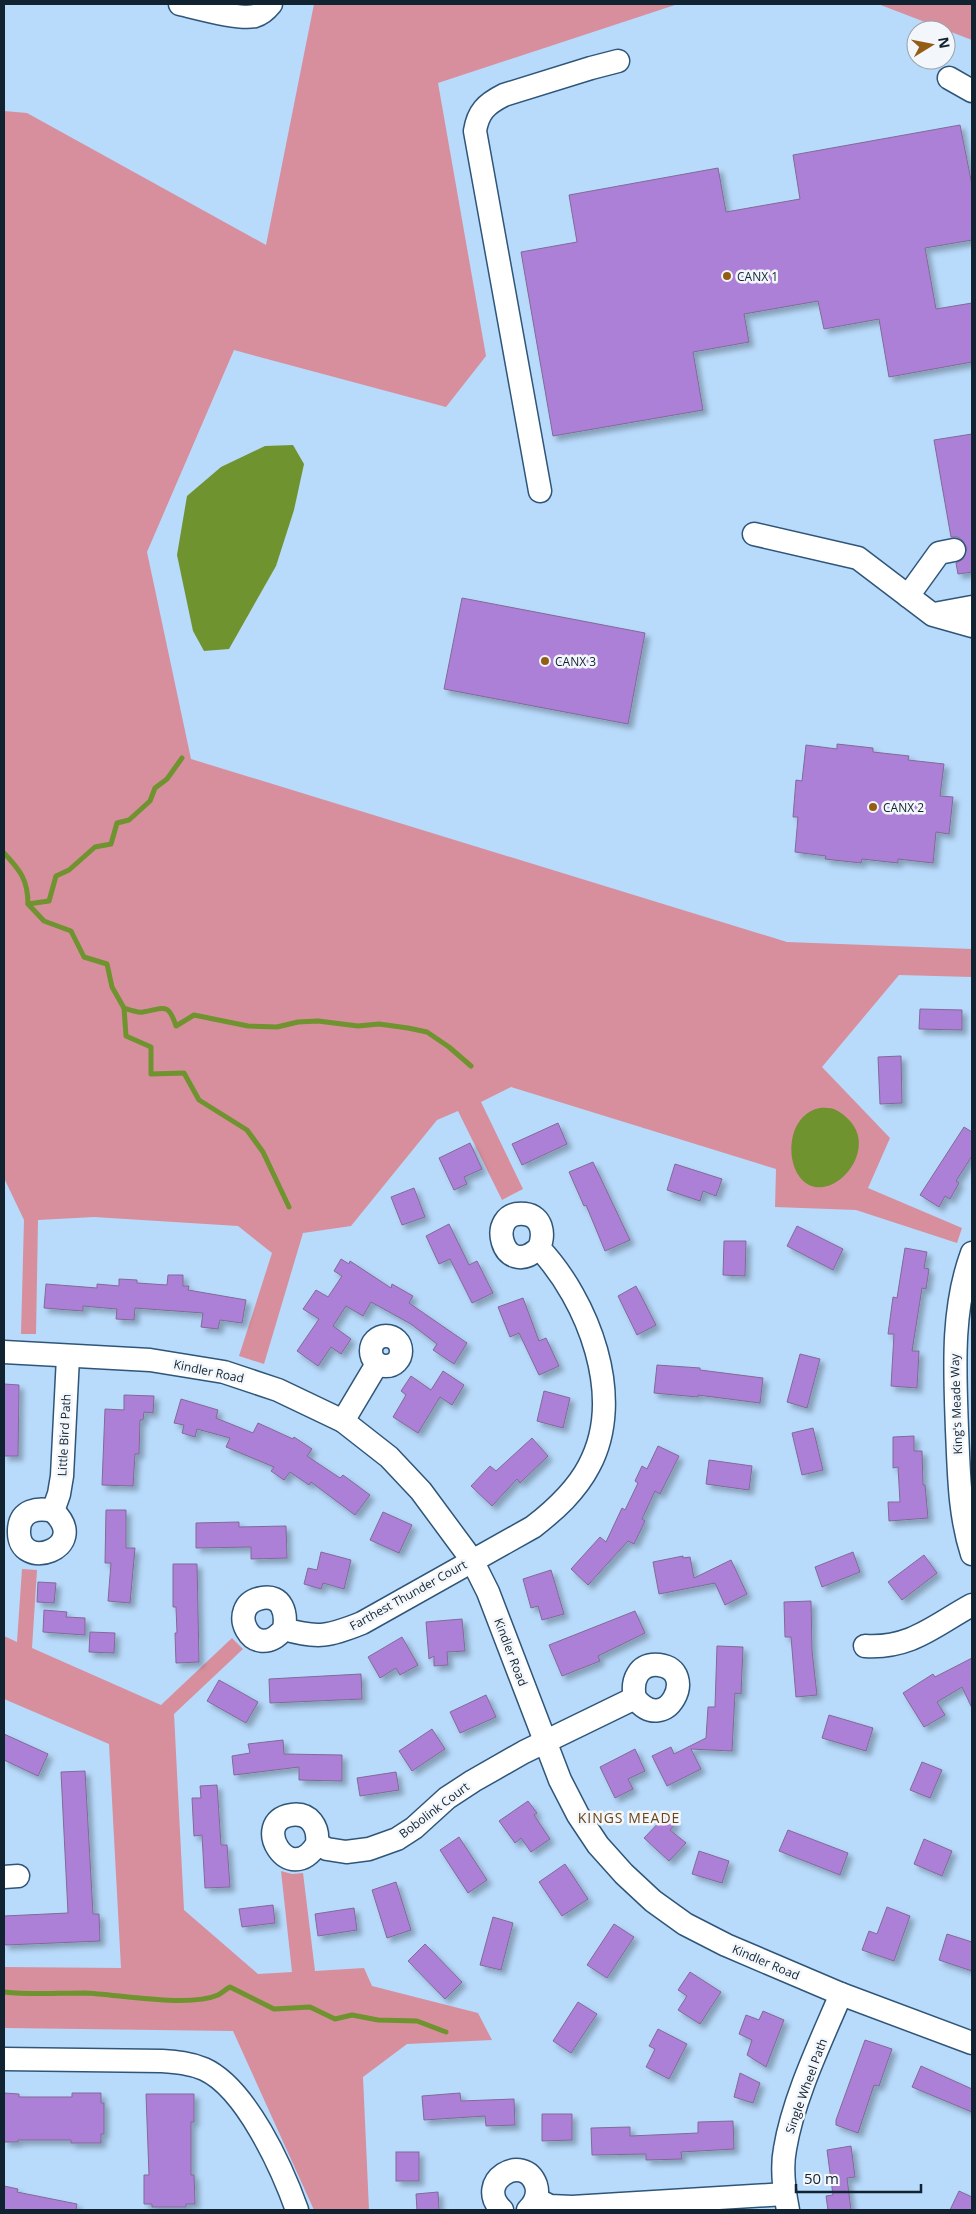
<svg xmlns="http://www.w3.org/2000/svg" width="976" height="2214" font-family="'Open Sans',sans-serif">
<defs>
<filter id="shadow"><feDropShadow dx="4.5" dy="4.5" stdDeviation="2.5" flood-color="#0004"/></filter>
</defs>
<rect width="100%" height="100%" fill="#b8dafb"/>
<g fill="#d78f9d">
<polygon points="314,4 678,4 438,83 486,356 446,407 234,350 147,552 191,759 787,942 972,949 972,977 899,975 822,1067 890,1138 868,1188 962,1228 957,1243 856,1210 775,1207 776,1169 511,1087 481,1102 523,1189 502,1200 458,1111 437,1120 351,1226 303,1233 264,1364 239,1356 272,1253 238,1226 94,1217 38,1220 36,1334 21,1334 24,1220 4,1178 4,111 27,113 266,245"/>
<polygon points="878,4 972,4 972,40"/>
<polygon points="22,1569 37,1570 32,1648 161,1705 232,1638 243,1649 174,1714 184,1910 258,1974 292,1972 281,1871 292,1874 303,1873 315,1971 364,1968 372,1986 478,2013 492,2040 407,2044 363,2077 369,2210 314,2210 233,2031 4,2028 4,1967 121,1968 109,1744 4,1699 4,1636 17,1642"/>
</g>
<g fill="#6f932e">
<polygon points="293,445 304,464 294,510 276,566 229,649 204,651 193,631 177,555 187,496 221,467 265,446"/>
<path d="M 820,1108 C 832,1107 839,1110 847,1118 C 885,1152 822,1216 797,1173 C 785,1150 792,1113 820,1108 Z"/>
</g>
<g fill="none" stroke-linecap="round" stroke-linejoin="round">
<g stroke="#6f932e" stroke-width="5">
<path d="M 4,853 C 20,870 28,880 28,904 L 44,921 L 71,931 L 84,957 L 107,964 L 112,987 L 124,1008 L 126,1036 L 151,1047 L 151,1074 L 184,1073 L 199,1100 L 247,1130 L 263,1152 L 289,1207"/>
<polyline points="28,904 49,901 56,876 69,870 95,847 111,844 117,823 129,820 150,801 155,788 167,779 182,758"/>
<path d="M 124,1008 C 130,1010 136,1013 143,1012 C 163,1009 168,1001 176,1026 L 194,1015 L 248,1026 L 277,1027 L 298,1022 L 318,1021 L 358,1026 L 379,1024 L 408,1028 L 427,1032 L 449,1047 L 471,1066"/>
<path d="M 4,1992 C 31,1995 57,1993 84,1993 C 117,1994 188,2008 218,1995 C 222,1993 226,1989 230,1987 L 274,2009 L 310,2007 L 335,2019 L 352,2015 L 378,2020 L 417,2021 L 446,2032"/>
</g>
</g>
<g fill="#ad80d8" stroke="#816a97" filter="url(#shadow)">
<polygon points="960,125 972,185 972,240 925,248 936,309 972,303 972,362 889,377 879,319 824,329 818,301 744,314 749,342 693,352 703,410 553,436 521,252 577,242 569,195 718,168 726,212 800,199 793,155"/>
<polygon points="972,434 972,572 958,574 956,563 963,559 967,548 963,541 958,537 951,537 934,440"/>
<polygon points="462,598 645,633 628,724 444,689"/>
<polygon points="837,744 873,748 873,752 909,756 908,760 944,764 940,796 953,797 949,834 936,832 933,863 898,859 898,863 862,859 861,863 825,859 826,856 795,852 798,817 793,817 796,780 802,781 806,745 837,749"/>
<polygon points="920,1009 962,1010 962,1030 919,1029"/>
<polygon points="901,1056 902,1103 880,1104 878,1057"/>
<polygon points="558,1123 567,1144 522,1165 512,1144"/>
<polygon points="964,1127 972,1132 972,1156 956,1181 959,1183 950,1199 945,1196 939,1207 920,1195"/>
<polygon points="470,1143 482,1169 464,1177 467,1184 454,1190 439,1158"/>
<polygon points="593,1162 630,1240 605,1251 586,1205 584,1206 569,1172"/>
<polygon points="675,1164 722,1179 716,1196 703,1191 700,1201 667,1190"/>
<polygon points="414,1188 425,1217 402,1225 391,1197"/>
<polygon points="449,1224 469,1265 477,1261 493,1293 472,1303 450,1259 439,1264 426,1236"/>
<polygon points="797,1226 843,1249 833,1270 787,1246"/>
<polygon points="724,1241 746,1241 745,1276 723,1275"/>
<polygon points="905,1248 927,1252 924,1268 929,1269 926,1289 922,1288 912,1351 919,1351 917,1388 891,1386 894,1334 888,1334 893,1297 897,1298"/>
<polygon points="341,1259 349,1264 350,1261 391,1288 392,1284 413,1296 409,1303 467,1343 454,1364 433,1350 437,1344 411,1324 371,1302 363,1316 346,1306 333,1326 351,1339 341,1354 331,1347 318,1366 297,1351 319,1319 303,1309 316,1290 328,1297 342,1276 334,1271"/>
<polygon points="168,1275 183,1275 183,1286 189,1286 188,1290 246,1300 242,1323 220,1320 218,1329 201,1327 203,1313 135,1308 134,1320 116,1319 117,1309 83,1306 83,1311 44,1308 46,1284 97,1288 97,1284 119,1286 119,1279 137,1280 137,1283 167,1285"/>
<polygon points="636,1286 656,1325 637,1335 618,1296"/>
<polygon points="523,1298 539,1341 546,1338 559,1366 539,1375 519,1333 510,1337 498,1307"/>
<polygon points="800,1354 820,1359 807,1408 787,1402"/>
<polygon points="657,1365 700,1368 700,1370 763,1378 760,1403 698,1395 698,1397 654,1393"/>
<polygon points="443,1371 464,1385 452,1405 440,1397 418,1433 393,1417 406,1395 401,1391 411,1376 431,1390"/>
<polygon points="4,1384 19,1385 18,1456 4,1456"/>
<polygon points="544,1391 570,1398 563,1428 537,1421"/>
<polygon points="124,1395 154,1396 153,1413 144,1412 143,1420 140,1420 139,1454 135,1454 133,1486 102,1485 105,1409 124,1410"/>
<polygon points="181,1399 218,1410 216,1418 253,1433 258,1423 293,1439 294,1437 312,1449 307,1456 340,1478 343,1475 370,1495 355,1515 311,1482 309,1485 290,1472 284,1480 271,1471 274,1467 226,1447 230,1438 197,1429 195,1437 182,1433 184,1425 174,1423"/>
<polygon points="813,1428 823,1470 802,1475 792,1433"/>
<polygon points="914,1436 914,1451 922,1451 923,1485 925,1485 928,1518 889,1521 888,1502 900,1502 898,1467 893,1468 893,1437"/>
<polygon points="532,1438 548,1456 520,1483 517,1479 492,1506 471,1486 490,1466 496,1471"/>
<polygon points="658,1446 679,1456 660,1494 655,1491 642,1519 645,1521 634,1544 628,1541 588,1585 571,1569 600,1537 606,1542 622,1508 625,1510 638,1483 635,1481 642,1466 647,1469"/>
<polygon points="709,1460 752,1466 749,1490 706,1484"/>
<polygon points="106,1510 126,1510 126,1548 135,1548 130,1603 108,1601 111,1563 105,1563"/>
<polygon points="383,1512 412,1525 399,1553 370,1540"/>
<polygon points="239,1522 239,1527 286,1526 287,1558 251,1559 251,1547 196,1548 196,1523"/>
<polygon points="321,1552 351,1560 344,1589 323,1583 321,1589 304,1584 308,1568 317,1570"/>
<polygon points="853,1552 860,1572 822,1587 815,1567"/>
<polygon points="924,1555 937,1573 902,1600 888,1582"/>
<polygon points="683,1556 683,1558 690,1557 694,1578 731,1560 747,1594 725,1605 715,1583 659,1594 653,1562"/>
<polygon points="173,1564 197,1564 199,1662 176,1663 175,1633 177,1633 176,1607 173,1607"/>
<polygon points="551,1570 564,1614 542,1620 538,1606 531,1608 523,1579"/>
<polygon points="38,1582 56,1583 54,1603 37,1602"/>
<polygon points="811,1601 812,1651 817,1695 796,1697 791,1637 785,1637 784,1602"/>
<polygon points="44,1610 67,1612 66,1617 85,1618 85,1635 43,1632"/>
<polygon points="635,1611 645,1633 598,1656 600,1661 562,1676 549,1645"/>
<polygon points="462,1619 465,1651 447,1652 448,1665 434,1666 434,1656 429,1659 426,1622"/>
<polygon points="90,1632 115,1633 114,1653 89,1652"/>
<polygon points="402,1637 418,1665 400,1675 396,1668 380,1678 368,1657"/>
<polygon points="717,1646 743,1647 741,1694 735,1693 732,1751 691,1749 701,1769 667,1786 652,1756 671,1747 674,1754 706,1738 708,1707 715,1707"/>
<polygon points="972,1658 972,1708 962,1687 937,1702 945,1715 924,1727 903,1693 933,1674 935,1677"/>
<polygon points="361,1674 362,1699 270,1703 269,1679"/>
<polygon points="219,1680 258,1702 246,1723 207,1701"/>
<polygon points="486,1695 496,1717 460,1733 450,1712"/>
<polygon points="829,1715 873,1728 866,1751 822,1738"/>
<polygon points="432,1729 445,1749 412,1771 399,1751"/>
<polygon points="4,1734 48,1754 38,1776 4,1760"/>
<polygon points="283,1740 284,1754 342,1755 342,1781 299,1780 299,1767 234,1775 232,1756 250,1753 248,1744"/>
<polygon points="635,1749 645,1771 628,1779 633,1789 615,1798 600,1767"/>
<polygon points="922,1762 942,1770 930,1798 910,1790"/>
<polygon points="85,1771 93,1914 99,1914 100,1941 6,1945 4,1944 4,1916 68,1913 61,1772"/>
<polygon points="396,1772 399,1790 360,1796 357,1778"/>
<polygon points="217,1785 221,1845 227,1845 230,1887 205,1888 202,1835 194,1836 192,1798 201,1798 200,1786"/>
<polygon points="528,1801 537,1813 534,1815 550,1839 531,1852 521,1838 515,1843 499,1821"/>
<polygon points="667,1814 676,1823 670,1830 686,1843 669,1861 644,1838"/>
<polygon points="788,1830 848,1853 840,1875 779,1851"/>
<polygon points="459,1837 487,1880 468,1893 440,1850"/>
<polygon points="924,1839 952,1851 942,1876 914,1864"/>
<polygon points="699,1851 729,1861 722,1883 692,1874"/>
<polygon points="565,1864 588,1899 562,1916 539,1882"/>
<polygon points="396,1882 411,1930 387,1938 372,1890"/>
<polygon points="273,1905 275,1923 242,1927 239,1909"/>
<polygon points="887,1907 910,1916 894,1961 862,1950 869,1931 877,1934"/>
<polygon points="354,1908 357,1930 318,1936 315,1914"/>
<polygon points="493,1917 513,1923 501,1970 480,1965"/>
<polygon points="614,1924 634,1937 607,1978 587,1965"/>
<polygon points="947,1934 972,1942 972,1971 939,1960"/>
<polygon points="425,1944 462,1982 445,1999 408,1961"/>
<polygon points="690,1972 721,1992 700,2024 678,2010 687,1996 678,1990"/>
<polygon points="578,2002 597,2014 571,2053 553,2041"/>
<polygon points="763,2011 784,2020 766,2067 747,2055 752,2040 739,2034 746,2015 759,2020"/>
<polygon points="658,2029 687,2044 669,2079 646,2067 655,2049 649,2046"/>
<polygon points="865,2040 892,2049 879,2086 874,2085 858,2133 836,2125 836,2120"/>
<polygon points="921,2066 972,2089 972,2112 912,2087"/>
<polygon points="740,2073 760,2083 753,2103 734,2097"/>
<polygon points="4,2093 19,2094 19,2097 72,2097 72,2093 101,2093 101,2103 104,2103 104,2134 101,2134 101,2143 71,2143 71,2140 18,2140 18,2142 4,2142"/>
<polygon points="460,2093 461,2101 514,2099 515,2125 486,2126 485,2116 424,2120 422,2096"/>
<polygon points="146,2094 194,2094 194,2122 191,2122 191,2175 194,2175 195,2204 186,2204 186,2207 152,2207 152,2204 144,2204 144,2175 149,2175"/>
<polygon points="542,2114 572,2114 572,2140 542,2141"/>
<polygon points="733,2121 734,2149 681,2152 682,2159 646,2160 646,2154 592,2155 591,2128 630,2127 630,2136 698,2133 698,2122"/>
<polygon points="851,2146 855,2177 847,2178 851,2210 828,2210 826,2196 833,2195 827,2150"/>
<rect x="396" y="2152" width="23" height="29"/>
<polygon points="4,2186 18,2189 17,2192 77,2204 76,2210 4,2210"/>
<polygon points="959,2191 972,2197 972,2210 950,2210"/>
<polygon points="438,2192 439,2210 417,2210 416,2194"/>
</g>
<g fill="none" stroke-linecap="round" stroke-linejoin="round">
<defs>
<g id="minor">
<path d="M 180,4 C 198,8 239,20 255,16 C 262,14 267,9 271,4"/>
<polyline points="949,78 972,91"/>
<path d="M 540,491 L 475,131 C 478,112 486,104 504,95 L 591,68 L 618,61"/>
<polyline points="754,534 858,558 933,615 972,626"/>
<polyline points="908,596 939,553 954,550"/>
<polyline points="934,614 972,607"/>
<path d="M 972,1253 C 951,1310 955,1371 957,1430 C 959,1473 959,1514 972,1554"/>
<circle cx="386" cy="1351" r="15"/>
<polyline points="4,1352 150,1360 224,1372 278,1390 343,1421 389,1457 421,1491 472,1560 488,1592 560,1780 578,1815 598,1845 624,1874 653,1901 685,1924 726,1945 841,1994 972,2043"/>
<polyline points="343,1421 377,1364"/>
<path d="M 53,1511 C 38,1507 20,1510 19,1530 C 17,1574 93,1548 53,1511 L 59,1494 L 62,1476 L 68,1357"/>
<path d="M 284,1629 C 287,1613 282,1594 262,1598 C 223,1605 253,1666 284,1629 C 318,1639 330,1636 362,1623 L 533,1527 C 555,1510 576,1491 589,1466 C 626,1397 588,1300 539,1248 C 545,1234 542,1216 525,1214 C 484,1209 502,1282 539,1248"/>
<path d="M 865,1646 C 911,1649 935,1625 972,1605"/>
<path d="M 317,1844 C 319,1827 310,1812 291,1815 C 250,1821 289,1889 317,1844 L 327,1849 L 346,1852 L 369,1849 L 397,1839 L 414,1828 L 447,1798 L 473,1781 L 524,1752 L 635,1698 C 666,1738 700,1670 659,1665 C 638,1663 631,1681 635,1698"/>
<polyline points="4,1877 18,1876"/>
<path d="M 4,2059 L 162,2061 C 176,2062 190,2063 204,2069 C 246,2088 282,2168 297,2210"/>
<polyline points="536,2199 550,2206 572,2207 785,2194"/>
<path d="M 502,2210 C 473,2182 524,2151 536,2185 C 539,2195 535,2203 528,2210"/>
<path d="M 788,2210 C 784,2190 781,2169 785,2149 C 793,2099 821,2041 841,1994"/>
</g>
</defs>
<use href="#minor" stroke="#2f5679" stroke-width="25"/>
<use href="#minor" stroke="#fff" stroke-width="22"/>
</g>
<g fill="#945d16" stroke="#f3f7fb" stroke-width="2">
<circle cx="727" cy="276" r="5"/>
<circle cx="545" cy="661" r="5"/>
<circle cx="873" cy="807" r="5"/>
</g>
<g text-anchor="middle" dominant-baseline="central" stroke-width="5" stroke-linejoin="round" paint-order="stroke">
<g font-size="12" fill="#112230" stroke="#f3f7fb" text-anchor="start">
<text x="737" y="276">CANX 1</text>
<text x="555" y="661">CANX 3</text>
<text x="883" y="807">CANX 2</text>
</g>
<g font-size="12" fill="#112230" stroke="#f3f7fb">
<text transform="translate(209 1371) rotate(12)">Kindler Road</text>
<text transform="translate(956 1404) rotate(-92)">King's Meade Way</text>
<text transform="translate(64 1435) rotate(-87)">Little Bird Path</text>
<text transform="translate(408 1595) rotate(-29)">Farthest Thunder Court</text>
<text transform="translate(511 1652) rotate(69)">Kindler Road</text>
<text transform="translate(434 1810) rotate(-37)">Bobolink Court</text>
<text transform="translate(766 1962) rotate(23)">Kindler Road</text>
<text transform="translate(806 2086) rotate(-70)">Single Wheel Path</text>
</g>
<g font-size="14" letter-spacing="1" fill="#6a4415" stroke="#f3f7fb">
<text x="629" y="1817">KINGS MEADE</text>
</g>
</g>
<rect width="976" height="2214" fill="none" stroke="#112230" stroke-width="10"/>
<g transform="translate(931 45) rotate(80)"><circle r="24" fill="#f3f7fb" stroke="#99a2aa"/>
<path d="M0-4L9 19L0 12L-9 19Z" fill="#945d16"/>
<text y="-8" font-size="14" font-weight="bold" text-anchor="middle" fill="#112230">N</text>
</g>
<path d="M796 2184v8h125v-8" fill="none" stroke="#112230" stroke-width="2.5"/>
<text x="804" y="2184" font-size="15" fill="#112230" stroke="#f3f7fb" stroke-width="4" paint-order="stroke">50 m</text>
</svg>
